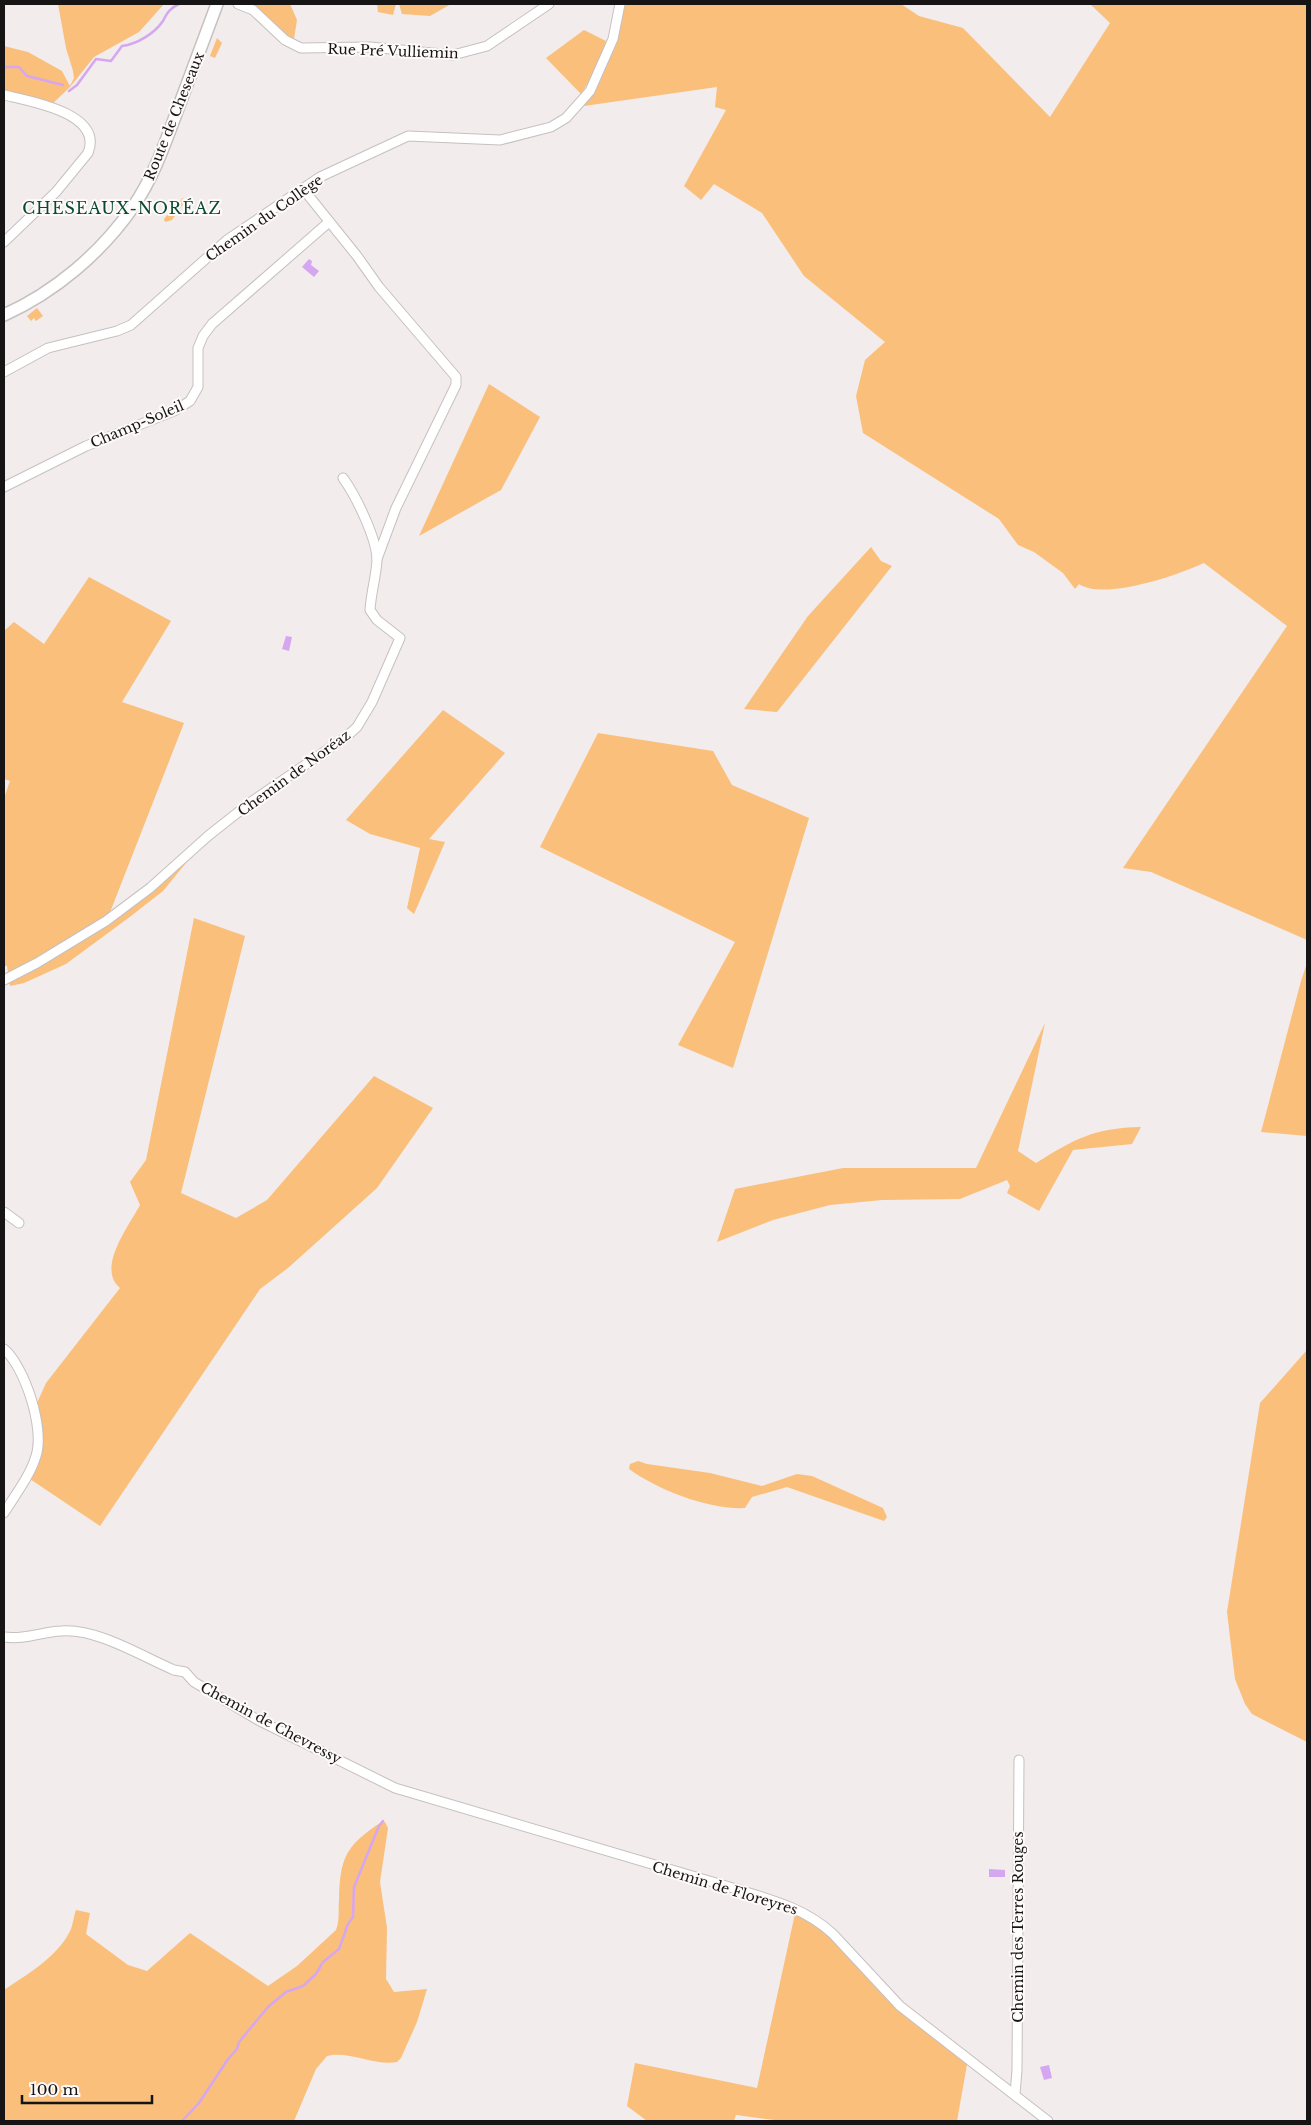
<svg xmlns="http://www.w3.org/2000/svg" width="1311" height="2125" font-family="'Libre Baskerville',serif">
<rect width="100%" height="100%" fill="#f2ecec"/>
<g fill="#fabf7a">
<polygon points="58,4 164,4 139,32 94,57 70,87 49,107 4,95 4,46 28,52 62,71 70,86 74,78 73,71 66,48"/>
<polygon points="238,4 290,4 297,20 293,45"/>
<polygon points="377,4 396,4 393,15 378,12"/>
<polygon points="399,4 451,4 430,16 402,14"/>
<path d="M 620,4 L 901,4 L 919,16 L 963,28 L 1050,117 L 1110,23 L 1090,4 L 1307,4 L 1307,940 L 1151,872 L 1123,868 L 1287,626 L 1204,563 C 1178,575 1104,601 1079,584 L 1075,589 L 1063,573 L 1034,552 L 1018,545 L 999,519 L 863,433 L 856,396 L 865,360 L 885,342 L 804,276 L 762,213 L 714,184 L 701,200 L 684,186 L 726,110 L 715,107 L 717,87 L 577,107 L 613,39 Z"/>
<polygon points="584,30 606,41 596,70 581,94 546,58"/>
<polygon points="217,38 222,43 215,58 210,56"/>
<polygon points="182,198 186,200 172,220 165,222 164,219 173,208 176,209"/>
<polygon points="37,308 43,316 36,321 34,318 31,321 27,316"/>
<polygon points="489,384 540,417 501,490 419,536"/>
<polygon points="871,547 881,561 892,566 777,712 744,709 808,616"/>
<polygon points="89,577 171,621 122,702 184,723 107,920 208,836 163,891 131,916 66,964 24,983 10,986 7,966 4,966 4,798 10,781 4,779 4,631 14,622 44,644"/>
<polygon points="443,710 505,753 429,839 445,842 414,914 407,908 420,848 370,834 346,820"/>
<polygon points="598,733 713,751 732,785 809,818 733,1068 678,1045 735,942 540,847"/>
<path d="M 194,918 L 245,936 L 181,1193 L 236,1218 L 267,1200 L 374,1076 L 433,1108 L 377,1188 L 288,1268 L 260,1289 L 100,1526 L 27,1477 L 35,1461 L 33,1412 L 46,1383 L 120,1288 C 96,1268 129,1226 140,1205 L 130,1182 L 146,1160 Z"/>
<polygon points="1307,963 1307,1136 1261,1132 1301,981"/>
<path d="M 1045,1023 L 1018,1151 L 1036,1163 C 1075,1139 1093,1128 1141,1127 L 1132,1144 L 1073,1150 L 1039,1211 L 1007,1193 L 1010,1186 L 1007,1180 L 960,1199 L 882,1200 L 830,1205 L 773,1220 L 717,1242 L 735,1189 L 843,1168 L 976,1168 Z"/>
<polygon points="1307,1350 1307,1742 1252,1714 1245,1704 1235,1679 1227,1612 1260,1403"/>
<path d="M 638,1461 L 647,1464 L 710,1473 L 762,1486 L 797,1474 L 812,1476 L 883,1508 L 887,1517 L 884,1521 L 787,1487 L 752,1497 L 745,1508 C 709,1510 658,1490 629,1469 L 630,1464 Z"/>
<path d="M 385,1822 L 388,1828 L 380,1882 L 387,1928 L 386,1979 L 394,1992 L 427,1989 L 417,2022 L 401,2058 L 397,2062 C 374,2066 348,2050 327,2056 L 316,2069 L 294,2121 L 4,2121 L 4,1990 C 26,1975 56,1958 69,1933 C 73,1927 73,1918 76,1910 L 90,1913 L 86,1934 L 128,1965 L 147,1971 L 190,1933 L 268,1986 L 297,1966 L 336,1930 C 340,1920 338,1910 339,1900 C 340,1859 345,1846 380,1823 Z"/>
<polygon points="796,1909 812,1917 875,1981 968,2059 957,2121 782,2121 736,2115 734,2121 647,2121 627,2106 635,2063 757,2088"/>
</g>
<g fill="#d5a7f1">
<polygon points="309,259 312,261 311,265 319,271 314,277 302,267"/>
<polygon points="286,636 292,637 289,651 282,649"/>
<polygon points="989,1869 1005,1870 1005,1877 989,1877"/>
<polygon points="1049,2065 1052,2078 1044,2080 1040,2067"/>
</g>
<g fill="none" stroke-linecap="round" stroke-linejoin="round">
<g stroke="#d5a7f1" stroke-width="2.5">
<polyline points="4,67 19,67 27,76 63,85"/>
<path d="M 69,91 L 77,85 L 96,59 L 111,61 L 122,46 C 137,44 154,34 163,21 C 167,13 170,8 179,4"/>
<polyline points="182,2121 199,2103 228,2059 237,2049 239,2042 268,2007 286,1992 303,1986 316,1974 323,1962 339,1949 348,1924 353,1917 354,1887 379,1826 383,1821"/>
</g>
<defs>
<g id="minor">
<polyline points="238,4 253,10 285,40 301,48 370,47 453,55 487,46 549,4"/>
<path d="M 4,95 C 29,101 104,113 88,153 L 56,192 L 4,242"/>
<polyline points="304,190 357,256 379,287 456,377 456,385 396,508 377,559"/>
<polyline points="4,372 48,348 117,331 131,325 227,240 320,177 408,136 500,140 551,127 566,118 590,91 613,39 620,4"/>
<polyline points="4,487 86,446 174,411 190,401 198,387 198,348 203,336 212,324 329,222"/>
<path d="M 4,980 L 37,963 L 106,921 L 150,888 L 208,836 L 251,802 L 346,737 L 357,727 L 372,702 L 400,638 L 377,620 L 370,610 C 371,593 376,577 377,560 C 377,539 356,496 343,478"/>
<polyline points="4,1212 19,1223"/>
<path d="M 4,1349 C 25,1367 45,1429 36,1456 C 30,1476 15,1495 4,1513"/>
<path d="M 4,1637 C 25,1640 41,1632 61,1631 C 97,1628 141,1656 174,1670 L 185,1672 L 194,1682 L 258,1720 L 395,1788 L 743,1891 C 776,1901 807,1910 833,1934 L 900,2006 L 1048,2121"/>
<polyline points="1015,2094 1017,2070 1019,1760"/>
</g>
<path id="tertiary" d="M 4,315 C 55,292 101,253 133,207 C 153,178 164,146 176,114 C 190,77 203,41 217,4"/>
</defs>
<use href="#minor" stroke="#c6c0c0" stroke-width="11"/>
<use href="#tertiary" stroke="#c6c0c0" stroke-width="14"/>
<use href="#minor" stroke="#fff" stroke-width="9"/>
<use href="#tertiary" stroke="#fff" stroke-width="11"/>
</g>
<g text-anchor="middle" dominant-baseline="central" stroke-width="4" stroke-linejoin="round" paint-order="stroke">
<g font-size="14" fill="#161414" stroke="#fffafa">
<text transform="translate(393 51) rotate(2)">Rue Pré Vulliemin</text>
<text transform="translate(174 116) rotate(-68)">Route de Cheseaux</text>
<text transform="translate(264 218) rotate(-35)">Chemin du Collège</text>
<text transform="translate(137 424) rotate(-23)">Champ-Soleil</text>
<text transform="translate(294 773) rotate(-36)">Chemin de Noréaz</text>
<text transform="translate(271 1723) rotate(28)">Chemin de Chevressy</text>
<text transform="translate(725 1888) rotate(17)">Chemin de Floreyres</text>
<text transform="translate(1018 1927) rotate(-90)">Chemin des Terres Rouges</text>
</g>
<g font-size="16" letter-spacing="1" fill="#084a2e" stroke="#fffafa">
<text x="122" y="208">CHESEAUX-NORÉAZ</text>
</g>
</g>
<rect width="1311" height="2125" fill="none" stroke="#161414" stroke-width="10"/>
<path d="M22 2095v8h130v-8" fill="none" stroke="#161414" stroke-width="2.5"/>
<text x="30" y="2095" font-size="15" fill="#161414" stroke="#fffafa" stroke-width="4" paint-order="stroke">100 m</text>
</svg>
